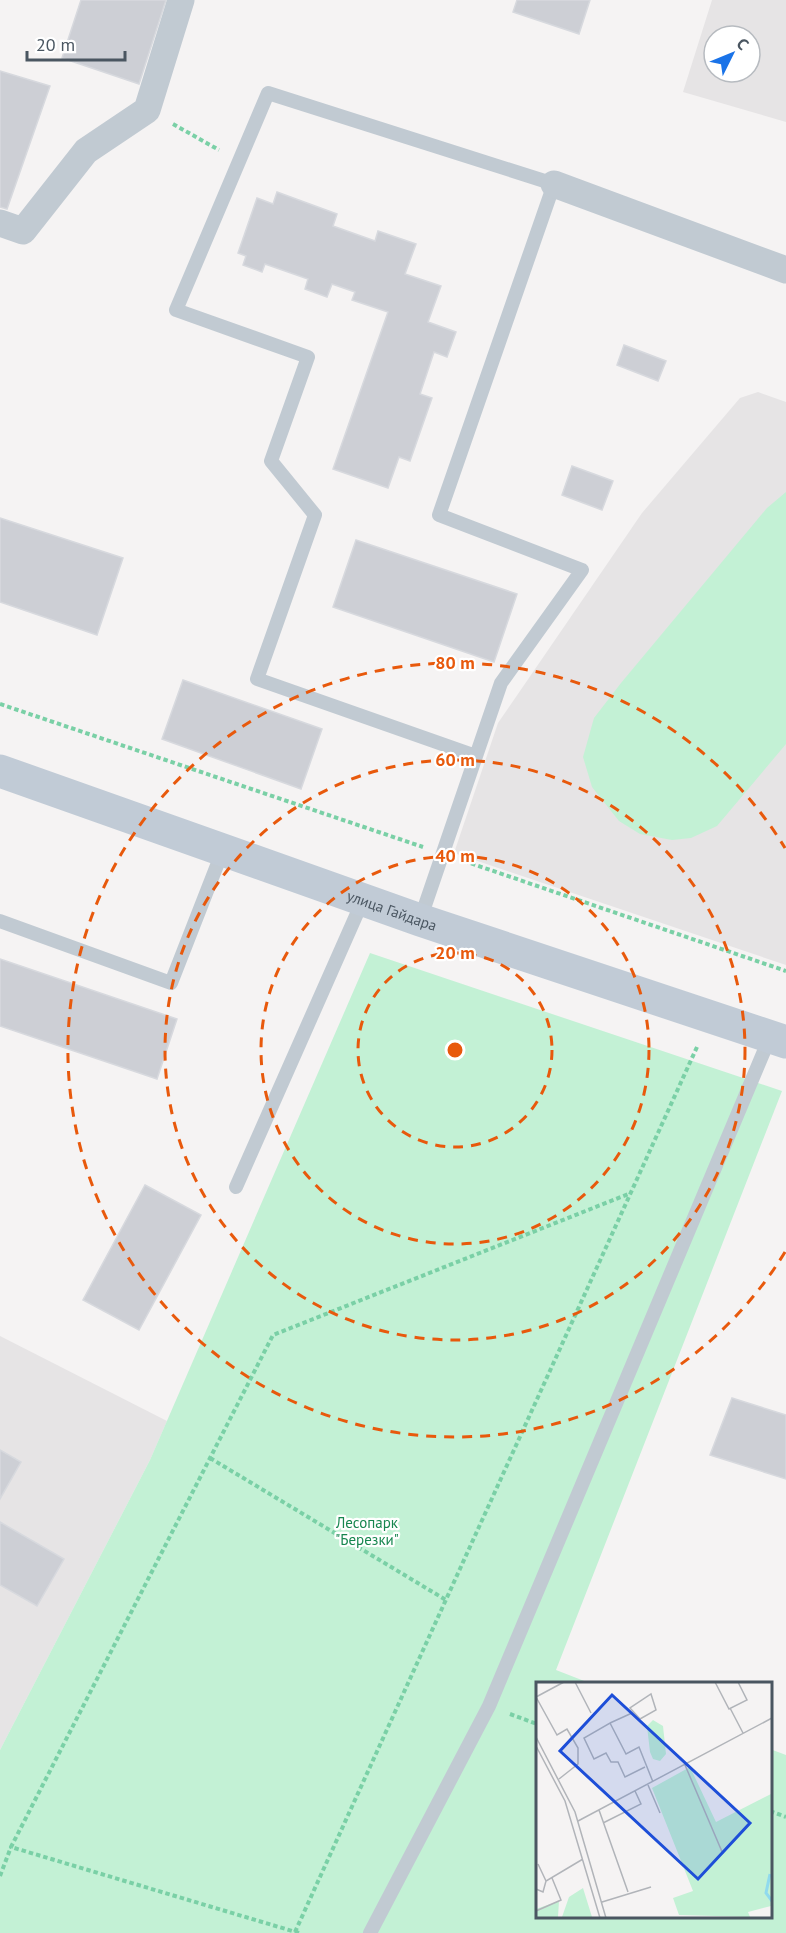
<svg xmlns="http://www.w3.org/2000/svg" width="786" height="1933" font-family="'PT Sans',sans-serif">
<rect width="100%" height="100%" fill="#f5f3f3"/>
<g fill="#e6e4e5" fill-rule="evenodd">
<path d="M 712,0 L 786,0 L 786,122 L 683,92 ZM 714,36 L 750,36 L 750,72 L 714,72 Z"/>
<polygon points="758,392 786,402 786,965 454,853 498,723 642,513 740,398"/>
<polygon points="0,1336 167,1421 150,1460 0,1750"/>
</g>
<g fill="#c3f1d5">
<polygon points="786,492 786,744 717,826 691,838 672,840 640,834 619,821 592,787 583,757 594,718 621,683 767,508"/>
<polygon points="370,953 782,1091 556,1670 592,1684 537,1684 537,1916 770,1916 770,1749 786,1755 786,1933 0,1933 0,1750 150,1460"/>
</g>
<g fill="#cdcfd5" stroke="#d7d9de" stroke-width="1.5">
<polygon points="81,0 166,0 139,84 62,58"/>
<polygon points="517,0 590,0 579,34 513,12"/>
<polygon points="0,71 50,86 7,209 0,207"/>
<polygon points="277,192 337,214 333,226 375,241 378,231 416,244 405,274 441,286 428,322 456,332 447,357 434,352 420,394 432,398 410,461 399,457 388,488 333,469 388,312 352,300 355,292 332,284 327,297 305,289 308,279 265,264 262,272 243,265 246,256 238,253 257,198 273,204"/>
<polygon points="624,345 666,361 658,381 617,365"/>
<polygon points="572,466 613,481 602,510 562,495"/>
<polygon points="0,518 123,558 97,635 0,602"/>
<polygon points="356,540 517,594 494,662 333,607"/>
<polygon points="183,680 322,729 301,789 162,739"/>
<polygon points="0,959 177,1019 157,1079 0,1026"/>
<polygon points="145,1185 201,1215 139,1330 83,1300"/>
<polygon points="732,1398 786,1415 786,1479 710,1455"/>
<polygon points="0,1450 21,1462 0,1499"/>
<polygon points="0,1522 64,1559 37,1606 0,1585"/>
</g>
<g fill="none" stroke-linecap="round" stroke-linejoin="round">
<g stroke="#7ad0a6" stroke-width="4" stroke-dasharray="4.5 3" stroke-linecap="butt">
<polyline points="173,124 219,150"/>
<polyline points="0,704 423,847"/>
<polyline points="464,861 786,971"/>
<polyline points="210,1458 446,1600"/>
<polyline points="510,1714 537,1724"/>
<polyline points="770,1811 786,1817"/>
<polyline points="0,1876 11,1847"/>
<polyline points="295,1932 697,1047"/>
<polyline points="299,1933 11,1847 273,1335 631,1193"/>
</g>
<g stroke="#c1cad2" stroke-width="14">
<polyline points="420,920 501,683 582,570 439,515 554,184 268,93 176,310 308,357 271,461 315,515 257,679 476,756"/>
<polyline points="0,921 171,983 223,850"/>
<polyline points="236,1187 363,900"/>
<polyline points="370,1933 489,1706 770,1037"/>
</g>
<g stroke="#c1cad2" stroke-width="27">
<polyline points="554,184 786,270"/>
<polyline points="0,223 23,231 86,151 147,110 181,0"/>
</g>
<path stroke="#c1cbd6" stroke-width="33" id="s1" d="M 0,771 L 420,920 L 786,1042"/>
</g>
<g fill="none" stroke="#e8590c" stroke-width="3" stroke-dasharray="10 8">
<circle cx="455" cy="1050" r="97"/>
<circle cx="455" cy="1050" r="194"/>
<circle cx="455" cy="1050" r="290"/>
<path d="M785 1252A387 387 0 1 1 785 848"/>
</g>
<g text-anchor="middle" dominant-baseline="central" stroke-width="4.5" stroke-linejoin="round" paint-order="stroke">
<g font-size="15" fill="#4a5661" stroke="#fff">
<text stroke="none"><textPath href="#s1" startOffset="416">улица Гайдара</textPath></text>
</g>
<g font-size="15" fill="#17864f" stroke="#fff">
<text x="367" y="1522">Лесопарк<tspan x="367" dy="17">"Березки"</tspan></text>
</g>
</g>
<g transform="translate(536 1682)">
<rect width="236" height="236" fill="#f5f3f3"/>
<path d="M 117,38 L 127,44 L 130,72 L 124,79 L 117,77 L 114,70 L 111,44 ZM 154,85 L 180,140 L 235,112 L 235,224 L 212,230 L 214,235 L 143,233 L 137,216 L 157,209 L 116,106 ZM 47,206 L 56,235 L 26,235 L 33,215 ZM 23,219 L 22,235 L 0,235 L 0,227 Z" fill="#c3f1d5"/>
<path fill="none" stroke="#90daee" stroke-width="3" d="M 234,192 L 230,211 L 236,219"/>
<path fill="none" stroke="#b1b4b9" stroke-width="1.5" d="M 39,0 L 55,31M 179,0 L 193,27 L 211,18 L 202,0M 115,12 L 120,28 L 104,37 L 94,26 ZM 0,15 L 21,53 L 31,47 L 42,66 L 42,82 L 23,97M 0,15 L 28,0M 194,26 L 207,51M 74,41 L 96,31M 0,55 L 39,130 L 70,236M 0,64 L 29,119 L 64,236M 149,83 L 187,172M 109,85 L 89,95 L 82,80 L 75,80 L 70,71 L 58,77 L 48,56 L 74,41 L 90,72 L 103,65 L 117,100M 112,103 L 124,131M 63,128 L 92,210M 42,139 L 236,36M 67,141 L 105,122 L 99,109M 2,182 L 10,199M 0,207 L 7,210 L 10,199 L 47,177M 66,220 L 115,205M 0,229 L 25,218 L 16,196"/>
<path fill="#1d4ed8" fill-opacity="0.15" stroke="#1d4ed8" stroke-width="3" d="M 76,13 L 214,141 L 162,197 L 24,69 Z"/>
<rect width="236" height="236" fill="none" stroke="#4a5661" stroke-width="3"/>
</g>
<circle cx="455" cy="1050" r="9" fill="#e8590c" stroke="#fff" stroke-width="3"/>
<g font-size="18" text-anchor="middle" font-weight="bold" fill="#e8590c" stroke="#fff" stroke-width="4.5" stroke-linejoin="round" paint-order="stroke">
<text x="455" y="669">80 m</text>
<text x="455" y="766">60 m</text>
<text x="455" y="862">40 m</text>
<text x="455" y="959">20 m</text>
</g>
<g transform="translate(732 54) rotate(47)"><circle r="28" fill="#ffffff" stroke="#b7bbc0" stroke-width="1.5"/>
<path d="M0-4.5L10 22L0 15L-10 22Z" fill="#1a73e8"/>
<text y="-9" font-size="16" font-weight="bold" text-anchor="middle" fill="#4a5661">С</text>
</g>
<path d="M27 51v9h98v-9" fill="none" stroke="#4a5661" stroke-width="3"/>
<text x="36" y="51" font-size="18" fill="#4a5661" stroke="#ffffff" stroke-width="4.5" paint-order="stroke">20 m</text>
</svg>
